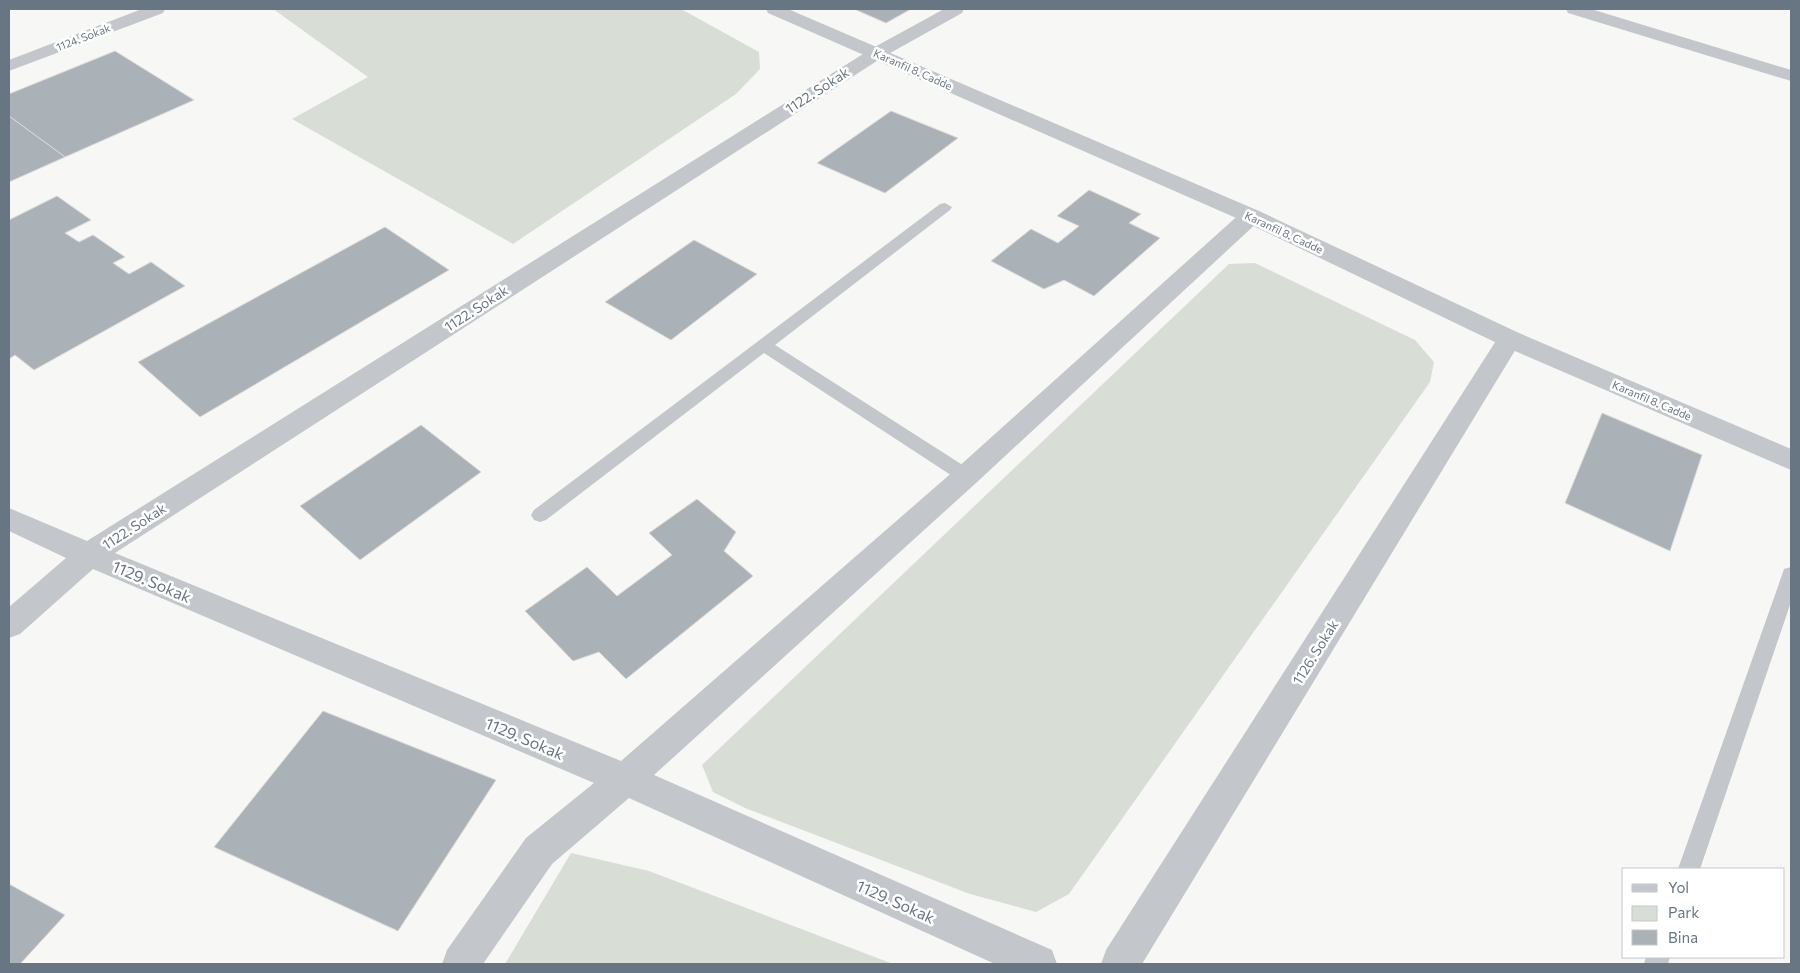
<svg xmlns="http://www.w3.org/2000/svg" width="1800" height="973" font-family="Commissioner,sans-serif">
<rect width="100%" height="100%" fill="#f7f7f5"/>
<g fill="#d8ded6">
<polygon points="273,9 681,9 759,52 760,69 736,94 513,244 292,119 368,77"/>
<polygon points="1255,263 1415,340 1434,362 1430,382 1069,894 1036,912 970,894 745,808 713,792 702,765 1229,264"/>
<polygon points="571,853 649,871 893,964 505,964"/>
</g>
<g fill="#aab1b7" stroke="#d9d9d7">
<polygon points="854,9 911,9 886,23"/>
<polygon points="115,51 194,100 65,157 9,116 9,94"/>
<polygon points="891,111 958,138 885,193 817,163"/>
<polygon points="9,116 65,157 9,182"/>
<polygon points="1089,190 1141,214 1129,223 1160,238 1094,296 1064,280 1044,289 991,261 1031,229 1058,243 1079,226 1057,216"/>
<polygon points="57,196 91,220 65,233 79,242 93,235 125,257 113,263 129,274 151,262 185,286 34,370 15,355 9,359 9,220"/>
<polygon points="385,227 449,270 200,417 138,362"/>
<polygon points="694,240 757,274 671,340 605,302"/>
<polygon points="1602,413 1702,455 1670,551 1565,503"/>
<polygon points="421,425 481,472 360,560 300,506"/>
<polygon points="697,499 736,532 724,551 753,576 626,679 599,652 573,661 525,611 587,567 617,596 672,555 649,533"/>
<polygon points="323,711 496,780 398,931 214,847"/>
<polygon points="9,884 65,915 20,964 9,964"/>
</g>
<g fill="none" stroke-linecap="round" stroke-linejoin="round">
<g fill="#c3c6ca" fill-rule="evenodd">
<polygon points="945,203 952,207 950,210 775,345 972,471 975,476 972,481 966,483 960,481 764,353 546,520 540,522 534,520 531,515 534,510 940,204"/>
<polygon points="1791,567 1791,602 1700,869 1678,869 1782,575 1784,569"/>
<polygon points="1646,957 1670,957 1668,964 1644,964"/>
</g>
<g fill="#c3c6ca" fill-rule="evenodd">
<polygon points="142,9 165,9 163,13 9,71 9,60"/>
<polygon points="944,9 964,9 962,13 883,57 115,553 621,761 956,469 1243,211 1251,210 1259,211 1262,216 1259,221 976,483 654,775 1052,950 1057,964 995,964 629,798 552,864 483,964 442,964 447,950 526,838 594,783 93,569 20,634 9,638 9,607 66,558 9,531 9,508 87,541 871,49"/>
<polygon points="1566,9 1591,9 1791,70 1791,81 1568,13"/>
<polygon points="1510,331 1519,333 1522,339 1142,964 1101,964 1106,950 1501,333"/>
</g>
<polygon fill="#c3c6ca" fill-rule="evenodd" points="766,9 788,9 1259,211 1519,333 1791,449 1791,470 1501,345 1243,221 768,13"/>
</g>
<g text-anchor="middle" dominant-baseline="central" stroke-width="5" stroke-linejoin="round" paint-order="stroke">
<g font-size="11" fill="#687583" stroke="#fff">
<text transform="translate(83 37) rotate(-21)">1124. Sokak</text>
<text transform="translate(913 69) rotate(24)">Karanfil 8. Cadde</text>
<text transform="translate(1284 232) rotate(25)">Karanfil 8. Cadde</text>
<text transform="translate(1652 400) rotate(23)">Karanfil 8. Cadde</text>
</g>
<g font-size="14" fill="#687583" stroke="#fff">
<text transform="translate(817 90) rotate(-33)">1122. Sokak</text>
<text transform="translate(476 308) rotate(-33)">1122. Sokak</text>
<text transform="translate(134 526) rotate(-33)">1122. Sokak</text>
<text transform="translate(1315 652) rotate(-58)">1126. Sokak</text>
</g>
<g font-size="16" fill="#687583" stroke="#fff">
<text transform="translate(152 581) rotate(23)">1129. Sokak</text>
<text transform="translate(525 738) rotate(23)">1129. Sokak</text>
<text transform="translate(896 901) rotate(24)">1129. Sokak</text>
</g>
</g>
<rect width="1800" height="973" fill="none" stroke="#687583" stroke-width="20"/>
<rect x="1622" y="868" width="162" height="90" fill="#ffffff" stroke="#c3c8cd"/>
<rect x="1632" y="884" width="25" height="8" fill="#c3c6ca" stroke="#c3c8cd"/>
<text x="1668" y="893" font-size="15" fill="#687583">Yol</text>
<rect x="1632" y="906" width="25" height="15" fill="#d8ded6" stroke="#c3c8cd"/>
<text x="1668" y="918" font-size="15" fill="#687583">Park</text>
<rect x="1632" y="930" width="25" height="15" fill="#aab1b7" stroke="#c3c8cd"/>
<text x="1668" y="943" font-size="15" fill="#687583">Bina</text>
</svg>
